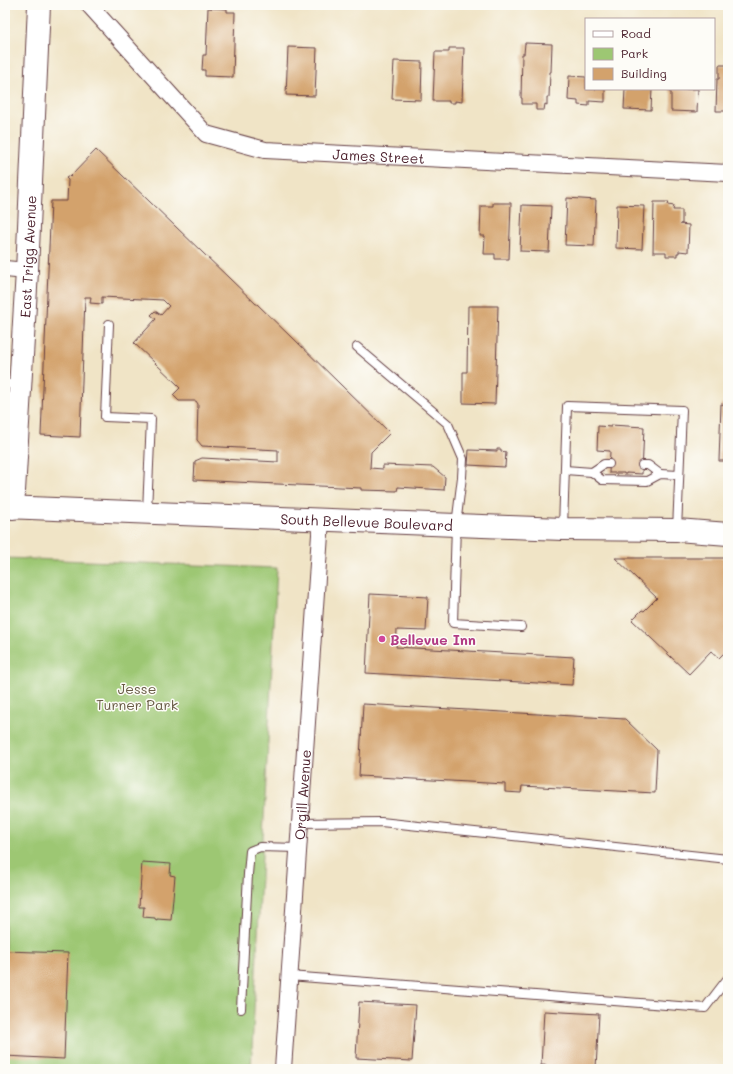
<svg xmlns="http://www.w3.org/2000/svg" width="733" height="1074" font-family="Mali,sans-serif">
<rect width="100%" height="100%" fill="#fdfcf7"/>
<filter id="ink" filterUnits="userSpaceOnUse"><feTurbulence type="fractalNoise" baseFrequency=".025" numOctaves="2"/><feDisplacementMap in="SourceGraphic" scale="8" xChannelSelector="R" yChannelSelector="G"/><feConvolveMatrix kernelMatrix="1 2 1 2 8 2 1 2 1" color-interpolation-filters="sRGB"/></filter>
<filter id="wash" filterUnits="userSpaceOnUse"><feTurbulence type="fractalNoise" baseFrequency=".012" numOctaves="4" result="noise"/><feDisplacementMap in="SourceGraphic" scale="16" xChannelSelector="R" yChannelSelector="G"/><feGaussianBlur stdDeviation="0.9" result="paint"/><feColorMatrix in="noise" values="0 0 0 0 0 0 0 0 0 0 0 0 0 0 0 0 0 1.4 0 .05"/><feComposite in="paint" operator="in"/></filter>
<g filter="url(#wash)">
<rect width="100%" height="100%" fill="#f0e4c6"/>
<polygon fill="#9dc773" stroke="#74734f" points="5,558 277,568 251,1069 5,1069"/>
<g id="blocks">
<g fill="#d3a26c">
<polygon points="208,8 227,9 227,12 235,12 233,77 205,76 205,70 202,70 203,55 206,55"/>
<polygon points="525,43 552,44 551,72 550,72 549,97 547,97 547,105 545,104 544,110 536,110 536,104 522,104 522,98 521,98 522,54 524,54"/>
<polygon points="288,47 317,48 315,96 286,95"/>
<polygon points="449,48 464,48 462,102 455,101 455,103 449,103 449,101 433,101 435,52 449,52"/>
<polygon points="394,61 422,62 421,100 392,99"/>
<polygon points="719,65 728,65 728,111 716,111 717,79 719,79"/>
<polygon points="569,76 586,77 586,89 605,89 605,102 589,101 589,106 578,105 578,101 568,100"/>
<polygon points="625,89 652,89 651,110 624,109"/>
<polygon points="669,89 698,89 697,112 671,111 671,92 669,92"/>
<polygon points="96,150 256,304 257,304 291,337 291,336 390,433 371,452 370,468 383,469 383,465 433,467 445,477 444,490 398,487 397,491 361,490 361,488 194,480 195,461 202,458 278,462 278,450 202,446 197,440 198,404 196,401 179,401 173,395 180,388 177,385 178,385 134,343 156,319 151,315 155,311 161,315 169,306 163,300 102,297 102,304 90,303 91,297 85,297 80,437 41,435 51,201 67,201 68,180 66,178 69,176 70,177"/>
<polygon points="567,198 596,200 594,246 565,245"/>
<polygon points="654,202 669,202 668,205 674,206 673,210 682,210 682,224 680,224 689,225 688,252 679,251 679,253 677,253 677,256 666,256 666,252 653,252"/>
<polygon points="493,203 511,203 509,259 495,259 495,254 484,254 485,236 480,236 481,206 493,206"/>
<polygon points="522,205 551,206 549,252 520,251"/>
<polygon points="617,205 644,206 642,249 616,248"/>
<polygon points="468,306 498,306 495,404 463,403 463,372 467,372"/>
<polygon points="721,404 728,405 728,461 719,461"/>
<polygon points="611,425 644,427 642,474 626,473 626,474 624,474 624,473 609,473 610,451 597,450 598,426 611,427"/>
<polygon points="497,449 501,449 501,451 506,452 505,467 468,465 469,450 497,451"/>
<polygon points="615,558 728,558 728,649 719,658 711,651 689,674 632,620 642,610 644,611 657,598"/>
<polygon points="370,594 428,597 426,631 397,630 396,647 574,657 572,685 366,673"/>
<polygon points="363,704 625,719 657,750 655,793 522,786 521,793 505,792 505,784 359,776"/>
<polygon points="142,862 171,864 170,875 175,876 171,920 157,919 157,920 155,919 155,918 143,917 144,907 139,907"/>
<polygon points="5,951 68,953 64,1059 5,1056"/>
<polygon points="359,1002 416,1005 412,1061 356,1058"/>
<polygon points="544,1011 599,1014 596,1068 574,1067 574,1068 570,1067 570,1069 555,1068 555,1066 541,1065"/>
</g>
</g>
</g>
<g filter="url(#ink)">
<use href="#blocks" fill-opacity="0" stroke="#633d42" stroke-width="1"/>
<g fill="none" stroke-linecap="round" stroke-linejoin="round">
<defs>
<g id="lane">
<polyline points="109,324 105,417 151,419 147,511"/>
<polyline points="357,347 448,424 463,459 462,477 456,525 453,623 521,627"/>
<polyline points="5,384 19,384"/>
<polyline points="642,465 648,465 660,474"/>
<polyline points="565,470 592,472 602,480 647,481 660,474 679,475"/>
<polyline points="592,472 604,464 609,464"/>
<polyline points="563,528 567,406 682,410 677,530"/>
<polyline points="300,823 381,822 728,859"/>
<polyline points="289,976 705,1008 728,978"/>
<polyline points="241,1009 248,874 250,851 260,847 298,848"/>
</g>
<g id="street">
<path id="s1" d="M 89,5 L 206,134 L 265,150 L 728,173"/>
<polyline points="5,269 27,271"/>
<path id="s2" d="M 283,1069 L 321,520"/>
</g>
<g id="secondary">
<path id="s3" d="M 13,508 L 27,271 L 39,5"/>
</g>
<g id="primary">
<path id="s4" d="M 5,507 L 456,525 L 563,529 L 677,530 L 728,534"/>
</g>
</defs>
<use href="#lane" stroke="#633d42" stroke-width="10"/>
<use href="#street" stroke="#633d42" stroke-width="18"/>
<use href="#secondary" stroke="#633d42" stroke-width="24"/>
<use href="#primary" stroke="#633d42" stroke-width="24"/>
<use href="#lane" stroke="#fff" stroke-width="8"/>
<use href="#street" stroke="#fff" stroke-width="16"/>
<use href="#secondary" stroke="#fff" stroke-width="22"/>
<use href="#primary" stroke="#fff" stroke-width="22"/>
</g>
</g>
<circle fill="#d1479c" stroke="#fdfcf7" stroke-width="1.5" cx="382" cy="639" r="4"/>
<g text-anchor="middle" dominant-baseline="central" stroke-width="3" stroke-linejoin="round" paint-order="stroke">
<g font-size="14" fill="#4a1f2b" stroke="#fdfcf7">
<text stroke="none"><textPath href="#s1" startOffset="349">James Street</textPath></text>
<text stroke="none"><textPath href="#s3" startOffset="252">East Trigg Avenue</textPath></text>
<text stroke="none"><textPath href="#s4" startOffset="362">South Bellevue Boulevard</textPath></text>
<text stroke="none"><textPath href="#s2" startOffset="275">Orgill Avenue</textPath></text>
</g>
<g font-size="14" font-weight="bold" fill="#b23c85" stroke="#fdfcf7" text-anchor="start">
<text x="390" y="639">Bellevue Inn</text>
</g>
<g font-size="14" fill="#675a44" stroke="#fdfcf7">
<text x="137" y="688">Jesse<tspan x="137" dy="16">Turner Park</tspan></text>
</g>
</g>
<rect width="733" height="1074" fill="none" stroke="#fdfcf7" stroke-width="20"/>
<rect x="585" y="18" width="130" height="72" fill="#fdfcf7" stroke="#b5a4a5"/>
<rect x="593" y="31" width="20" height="6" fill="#ffffff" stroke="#b5a4a5"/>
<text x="621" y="38" font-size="12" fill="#4a1f2b">Road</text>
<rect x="593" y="48" width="20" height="12" fill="#9dc773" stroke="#b5a4a5"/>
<text x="621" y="58" font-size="12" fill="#4a1f2b">Park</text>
<rect x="593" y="68" width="20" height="12" fill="#d3a26c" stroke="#b5a4a5"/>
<text x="621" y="78" font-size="12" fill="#4a1f2b">Building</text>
</svg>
